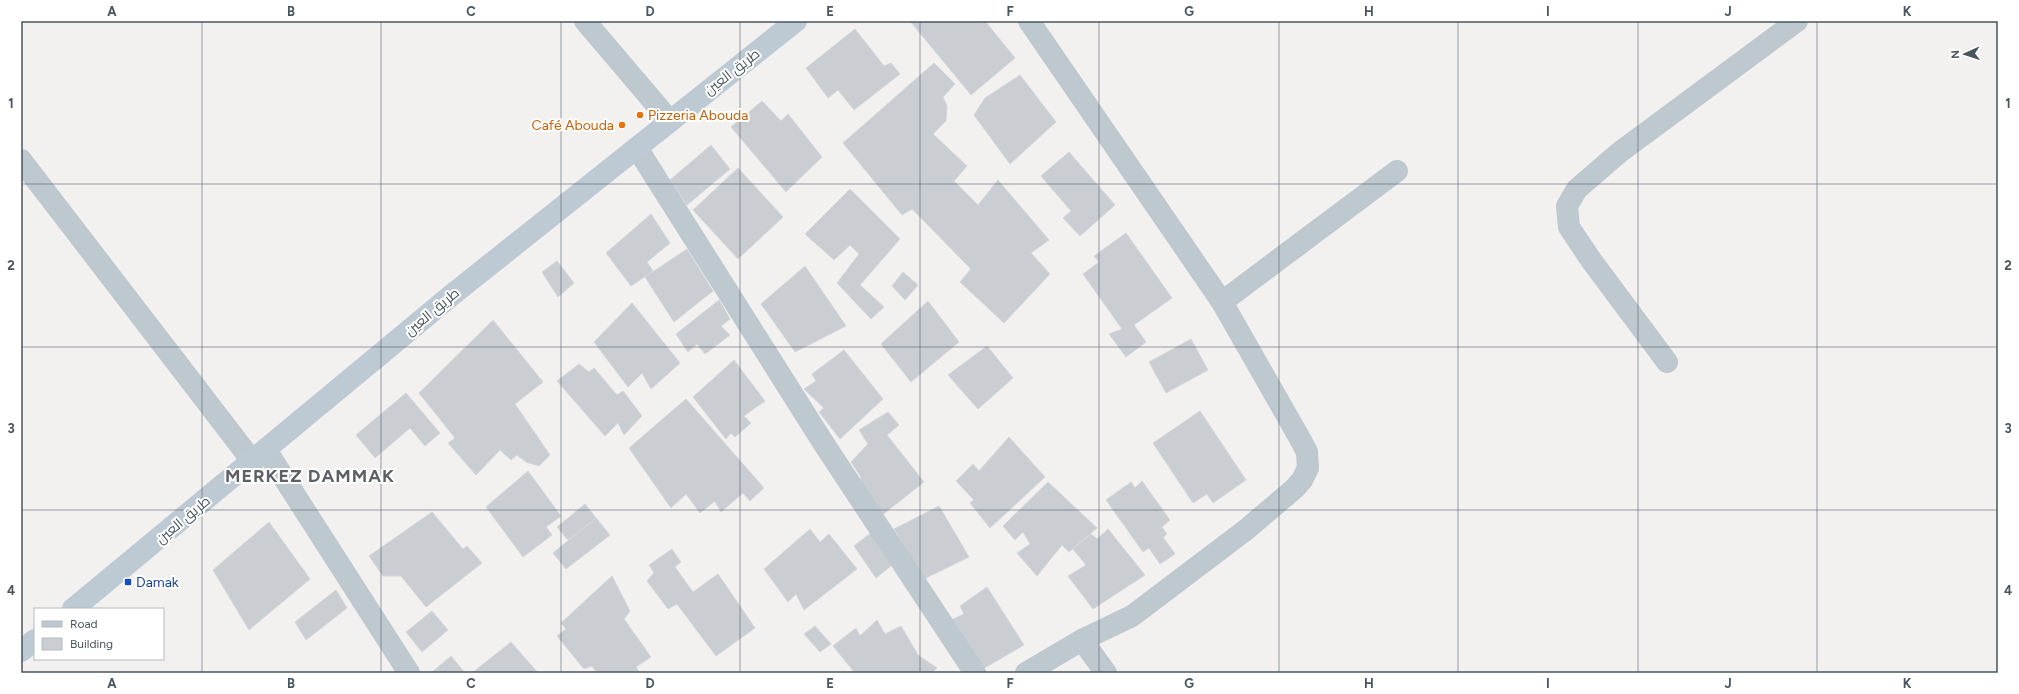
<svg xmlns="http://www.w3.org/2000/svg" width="2019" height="694" font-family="Figtree,Cairo,sans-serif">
<rect width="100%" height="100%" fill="#f3f0f0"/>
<g fill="#caced3" stroke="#d4d7dc">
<polygon points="910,21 985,21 1015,58 971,95"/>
<polygon points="855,29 884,66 891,63 900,74 854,110 838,90 828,98 806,68"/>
<polygon points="934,63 955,84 943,97 947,106 946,121 933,134 967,166 954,181 978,205 998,180 1049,240 1031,253 1050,274 1004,323 960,282 971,269 912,209 902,215 843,143"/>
<polygon points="1020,75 1056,122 1010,164 974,115 985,98"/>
<polygon points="762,101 781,121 788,114 822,157 786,192 731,127"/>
<polygon points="711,145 730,169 687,205 670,180"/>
<polygon points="1069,152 1115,205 1080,236 1063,218 1071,211 1041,176"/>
<polygon points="738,168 783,217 738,259 693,210"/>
<polygon points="850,189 900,239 860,285 884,307 871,319 837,283 859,254 850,245 834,260 805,234"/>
<polygon points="651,214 670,243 647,262 653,271 631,286 606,253"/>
<polygon points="1126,233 1172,298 1134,325 1146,342 1126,357 1109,334 1122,329 1083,274 1099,262 1094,256"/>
<polygon points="687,249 713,291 674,322 645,277"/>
<polygon points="557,261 574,283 558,297 542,272"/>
<polygon points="805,266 846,326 795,352 761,304"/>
<polygon points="903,272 918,285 905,300 892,286"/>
<polygon points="719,300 730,319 721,326 730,335 705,354 697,344 688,352 676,334"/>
<polygon points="928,301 959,342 911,382 881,344"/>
<polygon points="632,303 680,363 651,389 642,373 628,387 594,342"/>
<polygon points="493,320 543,382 515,404 550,455 539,466 526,462 517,455 511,460 500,450 476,475 448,443 455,438 419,393"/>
<polygon points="1191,339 1208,370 1166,393 1149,362"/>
<polygon points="987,346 1013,378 978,409 948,375"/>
<polygon points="844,350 883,399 840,439 819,412 824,408 804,389 816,381 812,374"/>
<polygon points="734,360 765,401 744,416 751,423 735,437 731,433 726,439 693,397"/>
<polygon points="579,364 589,372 594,368 617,395 623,391 642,416 624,435 618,423 605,436 557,381"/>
<polygon points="406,393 440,433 425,446 410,428 375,458 356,435"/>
<polygon points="686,399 764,488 750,501 743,493 721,512 715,501 700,513 686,494 671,508 629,448"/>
<polygon points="1200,411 1246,480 1213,503 1207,494 1193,503 1153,443"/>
<polygon points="888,412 899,425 887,435 924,482 881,516 858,489 861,477 851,462 868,444 859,430"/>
<polygon points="1009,437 1045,477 990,528 970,503 974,500 956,481 973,464 979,471"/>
<polygon points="528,471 561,516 546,527 552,535 523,557 486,507"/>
<polygon points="1142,481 1170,520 1162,527 1167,534 1163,537 1175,554 1160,564 1149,548 1143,552 1106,500 1131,482 1135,488"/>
<polygon points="1048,482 1097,528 1069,552 1062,545 1037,576 1017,553 1030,544 1023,532 1015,540 1003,526"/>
<polygon points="585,504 596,518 568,540 557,527"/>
<polygon points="939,506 969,557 924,579 894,529"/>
<polygon points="432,512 463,549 467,546 482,563 426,607 401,576 383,576 369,556"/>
<polygon points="596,518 610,535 566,569 553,553"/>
<polygon points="269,522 310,579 249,630 213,570"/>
<polygon points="810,529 820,542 829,534 857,569 804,610 796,594 788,602 764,569"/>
<polygon points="876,529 897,561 876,578 854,546"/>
<polygon points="1108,529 1145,575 1093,609 1068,576 1086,565 1073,549 1091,534 1097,539"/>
<polygon points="672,549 681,562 675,567 693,592 718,574 755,628 716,656 677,604 668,609 647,581 654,573 649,565"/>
<polygon points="612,576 630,611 624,619 651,657 636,667 640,673 597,673 592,666 584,669 557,636 566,629 561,623"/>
<polygon points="987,587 1024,645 981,670 951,620 964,614 960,606"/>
<polygon points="336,590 347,608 306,640 295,622"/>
<polygon points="432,611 448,630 422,652 406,632"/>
<polygon points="877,620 885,634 901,626 918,655 937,668 932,673 855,673 833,646 856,628 860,636"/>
<polygon points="815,626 831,644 820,652 804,634"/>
<polygon points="511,642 538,673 472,673"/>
<polygon points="451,656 465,673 431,673"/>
</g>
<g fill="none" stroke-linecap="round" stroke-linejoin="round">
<g stroke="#bec8cf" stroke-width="22">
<polyline points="585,21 670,121"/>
<polyline points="1029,21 1222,302 1299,437 1307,452 1308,468 1302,480 1295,488 1247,529 1132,616 1082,640 1106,673"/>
<polyline points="637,148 824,444 975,673"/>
<polyline points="21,160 253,462"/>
<polyline points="1222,302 1397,171"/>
<polyline points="1667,362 1591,260 1569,227 1567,206 1577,189 1620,152 1797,21"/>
<polyline points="266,450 409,673"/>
<polyline points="1026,673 1082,640"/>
</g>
<g stroke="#becad3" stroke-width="22">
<polyline points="73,609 453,294 796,21"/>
<polyline points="21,651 35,640"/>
</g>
</g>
<path fill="none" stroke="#48555e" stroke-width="1" stroke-opacity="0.55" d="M 202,21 L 202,673M 381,21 L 381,673M 561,21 L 561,673M 740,21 L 740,673M 920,21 L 920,673M 1099,21 L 1099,673M 1279,21 L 1279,673M 1458,21 L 1458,673M 1638,21 L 1638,673M 1817,21 L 1817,673M 21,184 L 1998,184M 21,347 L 1998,347M 21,510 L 1998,510"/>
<g fill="#e8710a" stroke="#fff" stroke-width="1.5">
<circle cx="640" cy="115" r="4"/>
<circle cx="622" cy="125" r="4"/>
</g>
<rect fill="#1a4fb4" stroke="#fff" stroke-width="1.5" x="124" y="578" width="8" height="8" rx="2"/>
<g text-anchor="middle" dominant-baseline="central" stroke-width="4" stroke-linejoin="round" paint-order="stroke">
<g font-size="14" fill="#48555e" stroke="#fff">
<text transform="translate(732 72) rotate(-38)">طريق العين</text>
<text transform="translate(432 312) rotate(-40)">طريق العين</text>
<text transform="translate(183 520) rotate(-40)">طريق العين</text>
</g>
<g font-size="14" fill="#c56008" stroke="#fff" text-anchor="start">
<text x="648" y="115">Pizzeria Abouda</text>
<text x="614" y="125" text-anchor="end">Café Abouda</text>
</g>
<g font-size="14" fill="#164399" stroke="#fff" text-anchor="start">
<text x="136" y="582">Damak</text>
</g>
<g font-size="18" font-weight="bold" letter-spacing="1" fill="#5d6165" stroke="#fff">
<text x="310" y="476">MERKEZ DAMMAK</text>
</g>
</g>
<rect width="2019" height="694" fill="none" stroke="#ffffff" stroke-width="44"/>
<rect x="34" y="608" width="130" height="52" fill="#ffffff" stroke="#b6bbbf"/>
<rect x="42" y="621" width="20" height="6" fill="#becad3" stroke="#b6bbbf"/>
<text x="70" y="628" font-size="12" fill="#48555e">Road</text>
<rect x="42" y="638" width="20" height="12" fill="#caced3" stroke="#b6bbbf"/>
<text x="70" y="648" font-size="12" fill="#48555e">Building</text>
<g transform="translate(1965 54) rotate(267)" stroke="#ffffff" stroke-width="3" paint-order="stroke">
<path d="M0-3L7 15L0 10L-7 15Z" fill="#48555e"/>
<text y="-6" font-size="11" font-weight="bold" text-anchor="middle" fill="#48555e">N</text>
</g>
<rect x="22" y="22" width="1975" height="650" fill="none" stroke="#48555e" stroke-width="1.5"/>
<g font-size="13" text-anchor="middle" font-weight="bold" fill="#48555e">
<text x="112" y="16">A</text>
<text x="291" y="16">B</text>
<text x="471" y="16">C</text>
<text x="650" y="16">D</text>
<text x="830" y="16">E</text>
<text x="1010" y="16">F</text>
<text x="1189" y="16">G</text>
<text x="1369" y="16">H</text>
<text x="1548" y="16">I</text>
<text x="1728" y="16">J</text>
<text x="1907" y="16">K</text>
<text x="11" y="108">1</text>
<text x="2008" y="108">1</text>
<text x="11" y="270">2</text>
<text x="2008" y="270">2</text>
<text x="11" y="433">3</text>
<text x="2008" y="433">3</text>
<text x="11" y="595">4</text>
<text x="2008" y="595">4</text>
<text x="112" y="688">A</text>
<text x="291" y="688">B</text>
<text x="471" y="688">C</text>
<text x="650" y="688">D</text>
<text x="830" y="688">E</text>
<text x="1010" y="688">F</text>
<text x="1189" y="688">G</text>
<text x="1369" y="688">H</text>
<text x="1548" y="688">I</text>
<text x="1728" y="688">J</text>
<text x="1907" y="688">K</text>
</g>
</svg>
